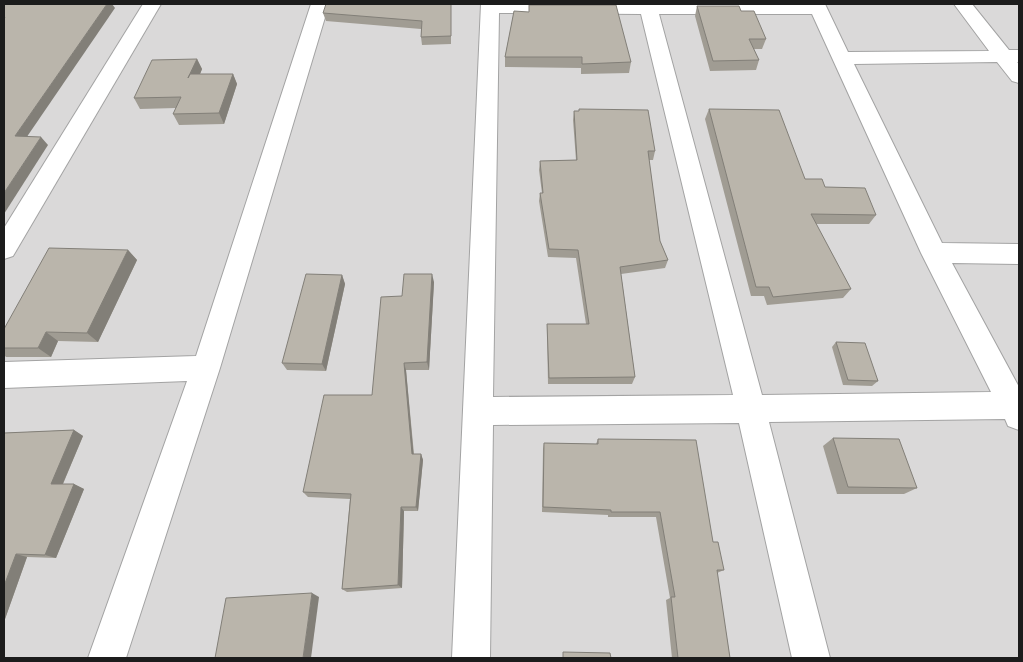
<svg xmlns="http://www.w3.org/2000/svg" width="1023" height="662" font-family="Rubik,sans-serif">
<rect width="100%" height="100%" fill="#eeece1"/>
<rect fill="#dad9d9" x="4" y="4" width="1015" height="654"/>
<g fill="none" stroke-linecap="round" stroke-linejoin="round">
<defs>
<g id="minor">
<polygon points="143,4 161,4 13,256 4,259 4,228"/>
<polygon points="311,4 329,4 220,368 126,658 88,658 187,381 4,388 4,362 196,356"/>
<path d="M 481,4 L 825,4 L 848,52 L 989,51 L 954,4 L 972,4 L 1009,50 L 1019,50 L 1019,62 L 1017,62 L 1019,64 L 1019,83 L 1012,81 L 997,62 L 854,64 L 942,243 L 1019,244 L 1019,264 L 952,263 L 1019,387 L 1019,430 L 1008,426 L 1005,419 L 769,422 L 830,658 L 792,658 L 739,423 L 493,425 L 490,658 L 452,658 ZM 499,13 L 641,14 L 733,395 L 493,397 ZM 659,14 L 812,14 L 921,253 L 991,392 L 762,395 Z"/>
</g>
</defs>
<use href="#minor" stroke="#a3a3a3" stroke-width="2"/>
<use href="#minor" fill="#fff" fill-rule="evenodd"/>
</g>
<g fill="#a09c93">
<polygon points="697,6 741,11 766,39 762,49 754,49 759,60 756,70 710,71 695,16"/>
<polygon points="514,11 631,62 629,73 581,74 581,68 505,67 505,57"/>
<polygon points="451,12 451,44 422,45 421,37 421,29 326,21 323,13"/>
<polygon points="197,59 202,69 200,74 233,74 237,84 224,124 179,125 173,114 176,108 140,109 134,98"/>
<polygon points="709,109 805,179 825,187 876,215 869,224 816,224 851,289 843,298 767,305 764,296 751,296 705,119"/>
<polygon points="574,111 655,151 653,160 649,160 660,241 668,260 665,268 621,274 635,377 632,384 548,384 547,331 547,324 586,324 576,258 548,257 539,201 540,193 542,193 539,170 540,161 576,160 573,120"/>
<polygon points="128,250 137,260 98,342 58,341 51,357 6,357 4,355 4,329"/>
<polygon points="342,275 345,284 326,371 287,370 282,363"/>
<polygon points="434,282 429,370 406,370 414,454 421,454 423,460 418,511 404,511 402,588 347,592 342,589 350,499 308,497 303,492 372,395 402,296"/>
<polygon points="836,342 878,381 872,386 843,385 832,347"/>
<polygon points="74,430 83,436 63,484 74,484 84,489 56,558 27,557 5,619 4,619 4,433"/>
<polygon points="833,438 917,488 904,494 837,494 823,446"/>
<polygon points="598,439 713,542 724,570 717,573 730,658 672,658 666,600 670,598 656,517 608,517 608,515 542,512 543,449 544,443 596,444"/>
</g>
<g fill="#827f78">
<polygon points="107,4 112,4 115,8 22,144 15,136"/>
<polygon points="197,59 202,69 194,89 188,78"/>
<polygon points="233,74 237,84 224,124 219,113"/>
<polygon points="41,137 48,145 4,214 4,193"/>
<polygon points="128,250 137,260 98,342 87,333"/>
<polygon points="432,274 434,282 429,370 427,362"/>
<polygon points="342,275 345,284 326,371 322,364"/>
<polygon points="46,332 58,341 51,357 38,348"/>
<polygon points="404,363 406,370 414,460 412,454"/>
<polygon points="74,430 83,436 61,488 51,484"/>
<polygon points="421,454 423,460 418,511 416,507"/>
<polygon points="74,484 84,489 56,558 45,555"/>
<polygon points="401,507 404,511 402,588 398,585"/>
<polygon points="16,554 27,557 5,619 4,619 4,586"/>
<polygon points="312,593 319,597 311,658 303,658"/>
</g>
<g fill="#bab5ab" stroke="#827f78">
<polygon points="4,4 107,4 15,136 41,137 4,193 4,19 5,17 4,17"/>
<polygon points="326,4 451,4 451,36 421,37 422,21 323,13"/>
<polygon points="529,5 616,5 631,62 582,64 582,57 505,57 514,11 529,12"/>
<polygon points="697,6 739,6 741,11 754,11 766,39 749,39 759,60 713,61"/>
<polygon points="197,59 188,78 190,74 233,74 219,113 173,114 181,97 134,98 152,60"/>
<polygon points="579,109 648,110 655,151 648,151 660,241 668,260 620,267 635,377 549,378 547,324 589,324 578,250 549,249 540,193 543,193 540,161 577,160 574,111 579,111"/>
<polygon points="709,109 779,110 805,179 822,179 825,187 865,188 876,215 811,214 851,289 773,297 769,287 756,287"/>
<polygon points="49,248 128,250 87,333 46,332 38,348 4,348 4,329"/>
<polygon points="306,274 342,275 322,364 282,363"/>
<polygon points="404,274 432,274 427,362 404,363 412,454 421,454 416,507 401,507 398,585 342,589 351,494 303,492 324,395 372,395 381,297 402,296"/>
<polygon points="836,342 865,343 878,381 848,380"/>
<polygon points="74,430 51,484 74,484 45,555 16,554 4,586 4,433"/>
<polygon points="833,438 899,439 917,488 848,487"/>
<polygon points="598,439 696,440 713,542 718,542 724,570 717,570 730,658 678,658 671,597 675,597 660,512 611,512 611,510 543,507 544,443 598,444"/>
<polygon points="312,593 303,658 215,658 226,598"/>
<polygon points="563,652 610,653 611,658 563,658"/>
</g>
<rect width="1023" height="662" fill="none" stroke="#1c1c1c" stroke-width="10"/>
</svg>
